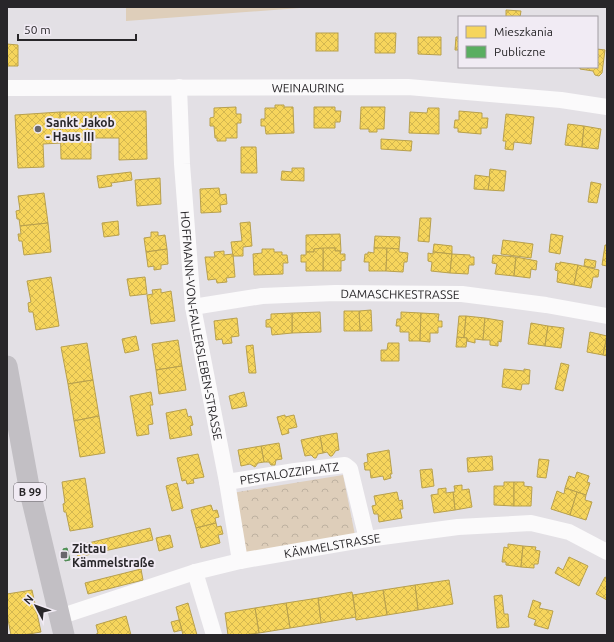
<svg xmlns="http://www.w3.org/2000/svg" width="614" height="642" font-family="Ubuntu,sans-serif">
<defs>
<pattern id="forest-crowns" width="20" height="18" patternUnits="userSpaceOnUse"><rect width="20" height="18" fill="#deceba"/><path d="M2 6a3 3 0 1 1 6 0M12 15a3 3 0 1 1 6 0" fill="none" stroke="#beb1a0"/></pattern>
<pattern id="homes-cross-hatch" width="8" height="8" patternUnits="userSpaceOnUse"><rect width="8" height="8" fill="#f6d55c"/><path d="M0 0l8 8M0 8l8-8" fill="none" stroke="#d3b750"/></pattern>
<pattern id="public-cross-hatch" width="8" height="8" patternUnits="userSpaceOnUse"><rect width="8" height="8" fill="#5aae61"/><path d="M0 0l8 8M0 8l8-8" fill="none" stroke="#4a8d50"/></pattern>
</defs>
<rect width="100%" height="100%" fill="#e3e0e5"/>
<polygon fill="#deceba" points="126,7 313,7 126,21"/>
<polygon fill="url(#forest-crowns)" points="343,475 355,535 245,556 232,493"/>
<g fill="url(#homes-cross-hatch)" stroke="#b8a04d">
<polygon points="506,10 521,11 520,17 506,17"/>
<rect x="316" y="33" width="22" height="18"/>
<polygon points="375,33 396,33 395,53 375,53"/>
<polygon points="418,37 441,37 441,55 418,54"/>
<polygon points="456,37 459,37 459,50 455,50"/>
<polygon points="7,44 18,45 18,66 7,66"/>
<polygon points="597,49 605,50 602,73 599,76 595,75 593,71 580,69 580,67 597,67"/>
<polygon points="275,105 284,105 284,107 293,107 294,133 266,134 265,126 261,126 261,119 265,119 265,108 275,108"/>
<polygon points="236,107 236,114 241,114 241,123 237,123 237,138 226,138 226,141 217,141 217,138 215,138 214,126 210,126 210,118 214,117 214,108"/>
<polygon points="314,107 335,107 335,111 341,111 340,122 335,122 335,128 314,128"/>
<polygon points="361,107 385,107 384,129 377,129 377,132 369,132 369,129 360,129"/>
<polygon points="428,108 439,108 439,134 409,133 410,112 427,113"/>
<polygon points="146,111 147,159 119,160 119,138 91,138 91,112"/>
<polygon points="459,111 482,113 482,118 488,118 487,128 481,128 481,134 458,132 458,128 454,128 455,120 459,120"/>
<polygon points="60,112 61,143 43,144 44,167 18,168 15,115"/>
<polygon points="60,112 91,112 91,159 61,159"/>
<polygon points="506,114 534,117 531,144 514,142 513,150 505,149 506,141 503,141"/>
<polygon points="568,124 584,126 582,147 565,145"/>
<polygon points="584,126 601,129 598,149 582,147"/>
<polygon points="381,139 412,141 411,151 381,149"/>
<polygon points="241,147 256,147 257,173 241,173"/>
<polygon points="292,168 304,168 304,181 281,180 282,171 292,172"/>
<polygon points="490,169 506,171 504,191 488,190"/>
<polygon points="131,172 132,180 111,183 112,186 99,188 97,176"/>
<polygon points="475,175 490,177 488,190 474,189"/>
<polygon points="160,178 161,204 137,206 135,180"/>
<polygon points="591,182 601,184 597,203 588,202"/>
<polygon points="219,188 220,195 226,194 227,204 220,205 221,212 201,213 200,189"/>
<polygon points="44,193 48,223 20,226 19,219 17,219 16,211 20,210 18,196"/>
<polygon points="420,218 431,218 429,242 418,241"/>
<polygon points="118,221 119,235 104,237 102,223"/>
<polygon points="250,222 252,246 243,247 243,256 233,256 231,242 242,241 240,223"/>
<polygon points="48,223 51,252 24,255 22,241 19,241 18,234 21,234 20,226"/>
<polygon points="151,232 158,232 158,236 165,235 167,249 146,252 144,238 151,237"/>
<polygon points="340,234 341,251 335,251 335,248 314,249 314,252 306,252 306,235"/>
<polygon points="551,234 563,236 560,254 549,252"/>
<polygon points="375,236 400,237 399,249 374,248"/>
<polygon points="503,240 533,244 531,258 501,254"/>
<polygon points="434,244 452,246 452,254 433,252"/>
<polygon points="605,245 607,245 607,266 602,265"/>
<polygon points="323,248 335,248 335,251 341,251 340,254 345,254 345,260 341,261 341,271 323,271"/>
<polygon points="323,248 323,271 306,271 306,262 301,262 301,255 306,255 306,252 314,252 314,249"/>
<polygon points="374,248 387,248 386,271 369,271 369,262 364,262 365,254 368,254 368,252 374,253"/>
<polygon points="387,248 399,249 399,252 408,253 407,262 404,262 403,272 386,271"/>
<polygon points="167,249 168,264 161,265 161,269 154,270 154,266 148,267 146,252"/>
<polygon points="262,249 274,249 274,252 282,252 282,255 287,255 288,263 283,263 283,274 254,275 253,254 262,253"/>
<polygon points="224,251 224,255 233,254 235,277 226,278 227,282 217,283 216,279 208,280 205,257 215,257 214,252"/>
<polygon points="433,252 452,254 450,273 431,271 432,262 428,261 428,253 433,254"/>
<polygon points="452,254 470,255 470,257 474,257 474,265 469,265 468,274 450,273"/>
<polygon points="493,255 516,257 514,276 495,274 497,264 492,263"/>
<polygon points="516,257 537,261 536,270 531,269 530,278 514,276"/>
<polygon points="585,259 596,261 595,268 584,266"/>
<polygon points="560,262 578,265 574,285 557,282 558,271 555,270 556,263 560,264"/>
<polygon points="578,265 599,270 598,277 593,277 591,288 574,285"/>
<polygon points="51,277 59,326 36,330 33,312 29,312 28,303 31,302 27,281"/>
<polygon points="145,277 147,294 130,296 127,279"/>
<polygon points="161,289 161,293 171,291 175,321 151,324 147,295 153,294 152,290"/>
<polygon points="371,310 372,331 360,331 359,311"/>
<polygon points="344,311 359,311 360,331 344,331"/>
<polygon points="320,312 321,332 292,333 292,313"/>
<polygon points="401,312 421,313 420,341 409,341 409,332 400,332 400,326 396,326 397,319 401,319"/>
<polygon points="292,313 292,333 272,335 271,327 266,327 266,320 271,319 271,314"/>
<polygon points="421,313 439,314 438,321 442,321 442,327 438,327 438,333 430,333 430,342 420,341"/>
<polygon points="459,316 466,316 464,338 457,337"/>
<polygon points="466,316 485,318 483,340 475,339 475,343 467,341 467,338 464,338"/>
<polygon points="237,318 239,336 231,337 232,343 223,344 222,339 216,340 214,321"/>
<polygon points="485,318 503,321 501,342 498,341 498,346 490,345 490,340 483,340"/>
<polygon points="531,323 548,326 545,346 528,344"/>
<polygon points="548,326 564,328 561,348 545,346"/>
<polygon points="590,332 607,336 603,355 587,352"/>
<polygon points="136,336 139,350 125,353 122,339"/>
<polygon points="607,336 607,356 603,355"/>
<polygon points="457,337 467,338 466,347 456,347"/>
<polygon points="178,340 182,366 156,370 152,344"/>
<polygon points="87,343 93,380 68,384 61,347"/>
<polygon points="388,343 399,343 399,361 381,361 381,350 387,350"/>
<polygon points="253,345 256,373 249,373 246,346"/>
<polygon points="561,363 569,365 563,391 555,389"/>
<polygon points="182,366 186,390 159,394 156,370"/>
<polygon points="504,369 524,371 524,369 530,370 529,384 522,384 521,390 502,387"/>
<polygon points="93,380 99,416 74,421 68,384"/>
<polygon points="151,392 153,405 150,405 153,424 148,425 149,434 137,436 130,396"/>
<polygon points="244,392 247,406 232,409 229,396"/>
<polygon points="186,409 188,417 191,416 193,425 190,426 192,435 170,439 166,413"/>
<polygon points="285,415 285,417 294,415 297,427 288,429 289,433 282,435 277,417"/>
<polygon points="99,416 105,453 80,457 74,421"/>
<polygon points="337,433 339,450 335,451 335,452 332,456 330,456 327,452 323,453 320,436"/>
<polygon points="320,436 323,453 318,454 316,458 314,458 311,455 305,456 301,440"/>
<polygon points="279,443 282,459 276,460 275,465 271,465 269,462 264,462 261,446"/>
<polygon points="261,446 264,462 258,463 255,467 250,464 241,466 238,450"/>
<polygon points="389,450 392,474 390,474 391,478 384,480 383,476 371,478 370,470 365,470 364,463 368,462 367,454"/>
<polygon points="198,454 204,477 193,479 194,483 187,484 186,480 182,481 177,458"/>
<polygon points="492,456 493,470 468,472 467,458"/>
<polygon points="539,459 549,460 546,478 537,477"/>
<polygon points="432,469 434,486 422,488 420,470"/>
<polygon points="577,472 589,476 587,482 590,483 586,495 565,488 569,476 575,478"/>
<polygon points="85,478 93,527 70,531 66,512 64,512 63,504 65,503 62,482"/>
<polygon points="504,482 514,482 514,506 494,505 494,486 504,486"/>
<polygon points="514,482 524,482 524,486 532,487 531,506 514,506"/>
<polygon points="177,483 183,508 172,511 166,486"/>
<polygon points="462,485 462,490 469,489 472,507 455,510 453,492 455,492 454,486"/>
<polygon points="446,488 446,493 453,492 455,510 434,513 431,495 438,494 438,489"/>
<polygon points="565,488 577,492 570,515 551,509 557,491 564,494"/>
<polygon points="397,492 399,501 402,500 403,509 400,509 402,518 379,522 378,514 374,514 372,506 376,505 374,496"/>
<polygon points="577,492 586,495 585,500 592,502 586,520 570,515"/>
<polygon points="211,505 213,511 217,510 219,517 215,518 216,523 196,528 191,510"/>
<polygon points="216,523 217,527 221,526 223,534 218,535 220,543 201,548 196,528"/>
<polygon points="150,528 153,540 78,557 76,546"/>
<polygon points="170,535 173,547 159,551 156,538"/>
<polygon points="508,544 523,546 521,567 506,565 506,562 502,562 504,547 508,548"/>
<polygon points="523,546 536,547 535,550 540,551 538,564 534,564 534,568 521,567"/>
<polygon points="569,557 588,566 579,586 555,573 558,567 563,570"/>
<polygon points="141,569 143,580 88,594 85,583"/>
<polygon points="605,577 607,578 607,600 596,594"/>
<polygon points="449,580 453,604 418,610 415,585"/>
<polygon points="415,585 418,610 387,615 383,590"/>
<polygon points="32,590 41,632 23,635 11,635 7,614 7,594"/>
<polygon points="383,590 387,615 356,620 353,595"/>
<polygon points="352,592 356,617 321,623 318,598"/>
<polygon points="502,595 504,614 508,614 509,627 497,628 494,596"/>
<polygon points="318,598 321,623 290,628 286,603"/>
<polygon points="533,600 541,603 539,608 553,611 548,629 534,625 536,620 528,617"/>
<polygon points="188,603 197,635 183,635 176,607"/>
<polygon points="286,603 290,628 259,633 255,608"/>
<polygon points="255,608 259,633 243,635 228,635 225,613"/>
<polygon points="126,616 131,635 95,635 98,633 96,625"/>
<polygon points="179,620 182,630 174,632 171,622"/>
</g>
<polygon fill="url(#public-cross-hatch)" stroke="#4b8550" points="67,548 70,560 65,561 63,549"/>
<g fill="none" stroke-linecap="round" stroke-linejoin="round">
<g stroke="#fbfafb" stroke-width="16">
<path id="s1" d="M 179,87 L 182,164 L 193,307 L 227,482 L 240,561"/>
<path id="s2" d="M 7,88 L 408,87 L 561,100 L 607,107"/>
<path id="s3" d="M 193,307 L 262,296 L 335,293 L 462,294 L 546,305 L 607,316"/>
<path id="s4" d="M 227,482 L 295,471 L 345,465 L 350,469 L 367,539"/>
<polyline points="195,572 214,635"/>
<path id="s5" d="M 59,617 L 195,572 L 240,561 L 367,539 L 458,527 L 531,523 L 569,532 L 607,552"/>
</g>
<polyline stroke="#c2bfc4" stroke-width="21" points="7,366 30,492 64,635"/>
</g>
<g fill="#69676b" stroke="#f1ebf4" stroke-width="1.5">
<circle cx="38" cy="129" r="4"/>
<rect x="60" y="551" width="8" height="8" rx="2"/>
</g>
<g text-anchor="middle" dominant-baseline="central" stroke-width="4" stroke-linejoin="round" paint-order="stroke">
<rect fill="#f1ebf4" stroke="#646166" stroke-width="1" x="14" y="483" width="32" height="18" rx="3"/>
<g font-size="11" font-weight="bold" fill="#282629">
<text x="30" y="492">B 99</text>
</g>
<g font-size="12" fill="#282629" stroke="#f1ebf4">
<text stroke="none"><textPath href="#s2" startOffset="301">WEINAURING</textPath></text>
<text stroke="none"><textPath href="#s3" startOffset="208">DAMASCHKESTRASSE</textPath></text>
<text stroke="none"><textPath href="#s1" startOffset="240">HOFFMANN-VON-FALLERSLEBEN-STRASSE</textPath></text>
<text stroke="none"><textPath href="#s4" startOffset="63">PESTALOZZIPLATZ</textPath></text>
<text stroke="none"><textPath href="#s5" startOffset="283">KÄMMELSTRASSE</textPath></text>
</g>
<g font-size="12" font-weight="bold" fill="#282629" stroke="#f1ebf4" text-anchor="start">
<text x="46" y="122">Sankt Jakob<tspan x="46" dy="14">- Haus III</tspan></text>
<text x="72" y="548">Zittau<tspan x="72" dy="14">Kämmelstraße</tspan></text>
</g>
</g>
<rect width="614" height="642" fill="none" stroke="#282629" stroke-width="16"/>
<rect x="458" y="16" width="140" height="52" fill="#f1ebf4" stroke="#a19ca3"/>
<rect x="466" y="26" width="20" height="12" fill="#f6d55c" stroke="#a19ca3"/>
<text x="494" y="36" font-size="12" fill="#282629">Mieszkania</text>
<rect x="466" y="46" width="20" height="12" fill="#5aae61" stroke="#a19ca3"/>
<text x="494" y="56" font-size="12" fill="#282629">Publiczne</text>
<g transform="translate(36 606) rotate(311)" stroke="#f1ebf4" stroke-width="3" paint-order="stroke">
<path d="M0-3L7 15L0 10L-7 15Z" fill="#282629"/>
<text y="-6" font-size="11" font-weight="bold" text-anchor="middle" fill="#282629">N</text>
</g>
<path d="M18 34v6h118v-6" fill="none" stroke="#282629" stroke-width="2"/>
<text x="24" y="34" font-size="12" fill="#282629" stroke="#f1ebf4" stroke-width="3" paint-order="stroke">50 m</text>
</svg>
